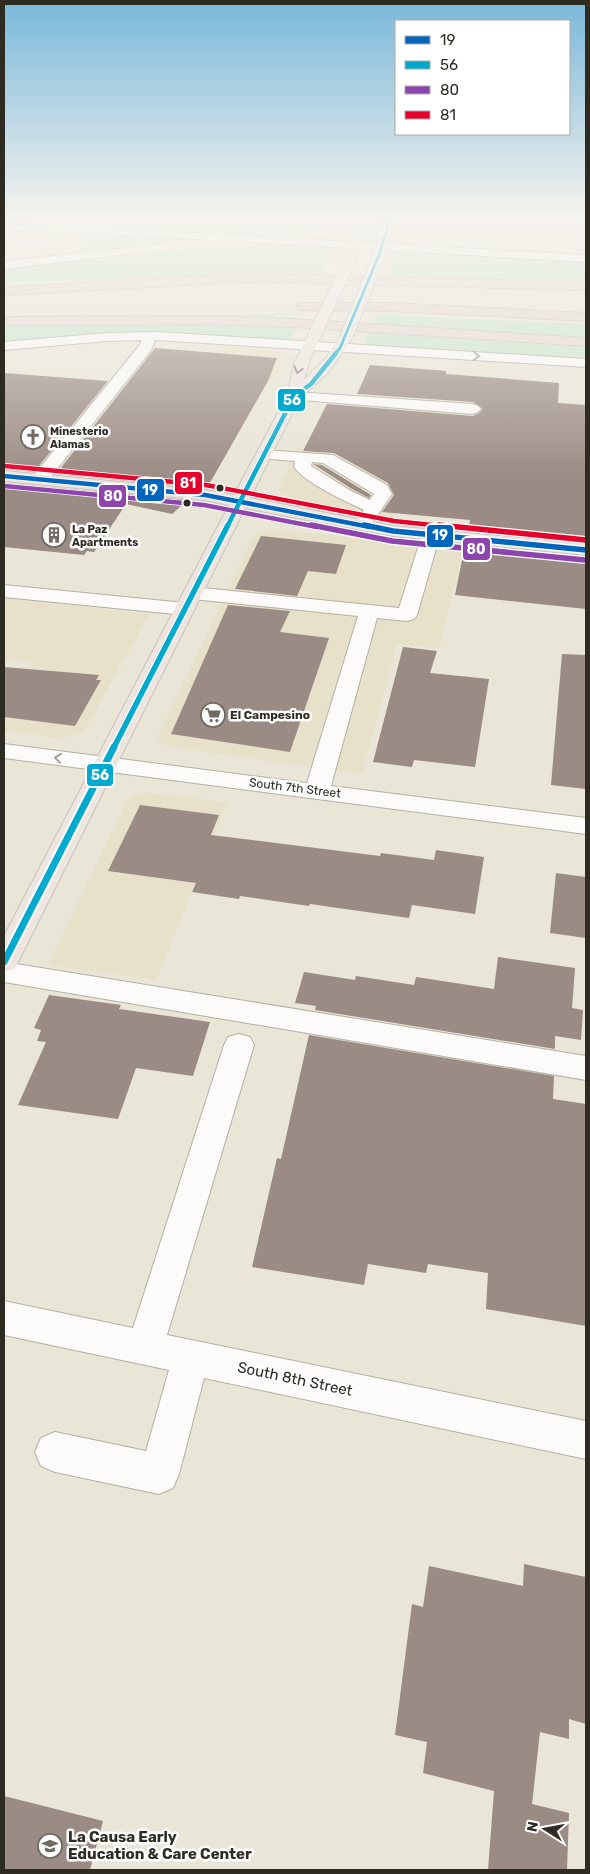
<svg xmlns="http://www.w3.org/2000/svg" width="590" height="1874" font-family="Rubik,sans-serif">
<rect width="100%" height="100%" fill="#e9e5d7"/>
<g fill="#e8e1c9">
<polygon points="4,219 94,219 86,226 78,227 4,223"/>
<polygon points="124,219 242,219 229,235 117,228"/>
<polygon points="4,231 62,235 70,236 72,239 52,255 4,261"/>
<polygon points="220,347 280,351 290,357 276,382 199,377"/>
<polygon points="297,447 413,456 393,520 298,499 283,495 278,491"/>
<polygon points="275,530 463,548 439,649 397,644 362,774 169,747 158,740 158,736 253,537 265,531"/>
<polygon points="4,597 149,614 84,731 78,734 59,738 4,731 4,709 34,662 4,658"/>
<polygon points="145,792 227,802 156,980 48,965 127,801 135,795"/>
</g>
<g fill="#c7e5cb">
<polygon points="102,234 108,234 198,239 76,252 92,237"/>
<polygon points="259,246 330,249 329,260 321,277 117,278 4,283 4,270 194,249"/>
<polygon points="398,252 586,263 586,279 387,278 394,259"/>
<polygon points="302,314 276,315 277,318 182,316 183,315"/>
<polygon points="375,315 586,324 586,338 373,324"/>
<polygon points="119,323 297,328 292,336 287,340 176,334 93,335 4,342 4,324"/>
<polygon points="368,333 586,347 586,359 368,345 364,341"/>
</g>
<g fill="#9a8b84">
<polygon points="155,348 277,358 268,381 211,481 203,488 56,474"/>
<polygon points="370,365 434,370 446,371 446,374 559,383 558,403 586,405 586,542 468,531 470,520 382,512 394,495 388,483 334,453 303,451 327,404 473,416 479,413 483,409 473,402 357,394"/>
<polygon points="4,373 108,381 34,472 4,469"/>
<polygon points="313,464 322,465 371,495 369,498 352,489"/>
<polygon points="4,483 188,500 172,514 126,504 94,552 87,551 84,555 4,547"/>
<polygon points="261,536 346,545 336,574 308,571 297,596 235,589"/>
<polygon points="465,545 586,557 586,609 455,595"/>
<polygon points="228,605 290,611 280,632 329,638 290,752 171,734"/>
<polygon points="403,647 437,651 430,673 489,679 475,767 414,760 412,767 373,762"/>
<polygon points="562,654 586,655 586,789 551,785"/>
<polygon points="4,667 99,675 96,680 101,680 75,726 4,717"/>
<polygon points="140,805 219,815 211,835 380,856 381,853 434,860 436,850 484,857 475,914 412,905 409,918 310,904 309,906 240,896 239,899 192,892 196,883 108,871"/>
<polygon points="556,873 586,877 586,938 550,933"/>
<polygon points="498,957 575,968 572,1008 583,1010 581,1040 555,1036 555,1049 315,1010 316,1006 295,1003 304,972 355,980 356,976 414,985 416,977 494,989"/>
<polygon points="49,995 121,1005 119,1009 210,1022 193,1076 136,1068 118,1119 18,1105 46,1042 37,1041 41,1030 34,1028"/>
<polygon points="309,1035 554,1076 553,1099 586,1104 586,1326 486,1309 488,1273 428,1264 426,1273 368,1264 364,1285 252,1267 277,1158 281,1159"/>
<polygon points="524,1564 586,1577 586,1724 569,1719 569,1739 540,1732 532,1804 569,1813 567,1870 488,1870 494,1791 423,1773 427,1742 395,1735 412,1604 423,1607 429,1566 523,1586"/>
<polygon points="4,1796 103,1821 90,1870 4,1870"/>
</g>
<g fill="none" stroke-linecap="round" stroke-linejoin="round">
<defs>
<g id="minor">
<polygon points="4,224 91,227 586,255 586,262 91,233 4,230"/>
<polygon points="166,244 172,247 170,249 4,269 4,261"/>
<polygon points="157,332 586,359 586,367 155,340 151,350 46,483 34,483 32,479 34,475 139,346 142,340 107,341 4,350 4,342 107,333"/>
<polygon points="294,392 473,404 478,406 481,409 478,412 473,414 289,399 287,396 289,393"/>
<path d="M 264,450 L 333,455 L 387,485 L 392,494 L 368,529 L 362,530 L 356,529 L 353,525 L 364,510 C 345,501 305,483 294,467 L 295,461 L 258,458 L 256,455 L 258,452 ZM 312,462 L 323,463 L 374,494 L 370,500 L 351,491 L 311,466 Z"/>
<polygon points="431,530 437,531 440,535 417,615 414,619 407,621 377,618 331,786 586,818 586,834 4,758 4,744 307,783 358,616 193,599 186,597 183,593 186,589 193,587 399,608 422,535 425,531"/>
<polygon points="4,585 185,603 192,605 195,609 192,613 185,615 4,597"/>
<polygon points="4,962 586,1056 586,1080 4,982"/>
<polygon points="239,1034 250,1037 254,1045 167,1335 586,1421 586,1459 204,1378 179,1474 173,1488 159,1494 55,1472 41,1466 35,1452 41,1438 55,1432 146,1451 169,1370 4,1335 4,1301 133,1328 224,1045 228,1037"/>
</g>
<g id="major">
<polygon points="372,219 383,219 365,239 352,267 344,267 342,264 354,238"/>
<polygon points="384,219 395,219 381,266 375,270 369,266"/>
<polygon points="315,330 322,334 311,357 303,381 326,358 342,332 352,332 354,335 329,372 300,398 250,498 393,526 586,544 586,555 393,536 245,508 18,962 14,969 4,972 4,936 229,505 205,500 4,481 4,471 205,490 234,495 287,396 294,364 310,331"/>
</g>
<g id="highway">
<polygon points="246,274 586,282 586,290 246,282 4,295 4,287"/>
<polygon points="303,303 390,303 586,313 586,321 390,311 298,310 297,307 298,304"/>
<polygon points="210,316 293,319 586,338 586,346 293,327 210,324 4,325 4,317"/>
</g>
</defs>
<use href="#minor" stroke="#b3b0a5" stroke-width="2"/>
<use href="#major" stroke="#c5c3bc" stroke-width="2"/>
<use href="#highway" stroke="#c5c3bc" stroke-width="2"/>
<use href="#minor" fill="#fcfbf9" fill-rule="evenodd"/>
<use href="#major" fill="#efe5e0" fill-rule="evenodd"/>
<use href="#highway" fill="#e6d6cf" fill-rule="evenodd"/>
<defs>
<g id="major-bridge">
<polyline points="315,334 348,264"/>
<polyline points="347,335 375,266"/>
</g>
</defs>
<use href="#major-bridge" stroke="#c5c3bc" stroke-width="14" stroke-linecap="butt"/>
<use href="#major-bridge" stroke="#efe5e0" stroke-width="12"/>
<defs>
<polyline id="bus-1-far1" points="4,476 205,495 370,527"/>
<polyline id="bus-1" points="364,525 393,531 586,550"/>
<polyline id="bus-2-far3" points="335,354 340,348 379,255 390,219"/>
<polyline id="bus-2-far2" points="227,527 294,396 311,384 336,353"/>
<polyline id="bus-2-far1" points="113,749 228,525"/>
<polyline id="bus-2" points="4,962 114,747"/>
<polyline id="bus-3-far1" points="4,486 204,505 317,527"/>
<polyline id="bus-3" points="311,525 392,541 585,560"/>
<polyline id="bus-4-far1" points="5,466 206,485 394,521 451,527"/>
<polyline id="bus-4" points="439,525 586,540"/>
</defs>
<use href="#bus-1-far1" stroke="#fff" stroke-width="6"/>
<use href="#bus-1" stroke="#fff" stroke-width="8"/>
<use href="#bus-2-far3" stroke="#fff" stroke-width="5"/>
<use href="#bus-2-far2" stroke="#fff" stroke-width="6"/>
<use href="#bus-2-far1" stroke="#fff" stroke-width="8"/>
<use href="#bus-2" stroke="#fff" stroke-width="11"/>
<use href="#bus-3-far1" stroke="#fff" stroke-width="6"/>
<use href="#bus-3" stroke="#fff" stroke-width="8"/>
<use href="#bus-4-far1" stroke="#fff" stroke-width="6"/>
<use href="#bus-4" stroke="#fff" stroke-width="8"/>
<use href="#bus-1-far1" stroke="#0065bd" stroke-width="4.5"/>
<use href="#bus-1" stroke="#0065bd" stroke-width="5.5"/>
<use href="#bus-2-far3" stroke="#00a9ce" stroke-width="3"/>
<use href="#bus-2-far2" stroke="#00a9ce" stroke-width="4.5"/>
<use href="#bus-2-far1" stroke="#00a9ce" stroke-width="5.5"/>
<use href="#bus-2" stroke="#00a9ce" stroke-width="7"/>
<use href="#bus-3-far1" stroke="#8e44ad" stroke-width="4.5"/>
<use href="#bus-3" stroke="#8e44ad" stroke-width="5.5"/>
<use href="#bus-4-far1" stroke="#e4002b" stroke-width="4.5"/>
<use href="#bus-4" stroke="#e4002b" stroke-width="5.5"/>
</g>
<defs><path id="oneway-chevron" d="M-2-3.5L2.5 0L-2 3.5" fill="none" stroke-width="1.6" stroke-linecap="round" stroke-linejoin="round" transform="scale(1.25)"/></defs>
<g stroke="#9f9d98">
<use href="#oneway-chevron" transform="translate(476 356) rotate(3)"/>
<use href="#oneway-chevron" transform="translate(58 758) rotate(-173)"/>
</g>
<use stroke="#8e8881" href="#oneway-chevron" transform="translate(298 370) rotate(106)"/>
<linearGradient id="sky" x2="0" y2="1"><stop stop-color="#79b8da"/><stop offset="0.45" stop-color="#f5f3ed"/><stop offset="1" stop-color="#f5f3ed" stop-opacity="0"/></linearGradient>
<rect width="590" height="482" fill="url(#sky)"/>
<defs>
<symbol id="church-ring" viewBox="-11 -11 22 22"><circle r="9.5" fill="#fff" stroke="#6f6c61" stroke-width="1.5"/><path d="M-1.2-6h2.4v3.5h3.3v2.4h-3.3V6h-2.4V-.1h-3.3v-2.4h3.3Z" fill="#6f6c61"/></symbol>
<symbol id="building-ring" viewBox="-11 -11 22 22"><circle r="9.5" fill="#fff" stroke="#6f6c61" stroke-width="1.5"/><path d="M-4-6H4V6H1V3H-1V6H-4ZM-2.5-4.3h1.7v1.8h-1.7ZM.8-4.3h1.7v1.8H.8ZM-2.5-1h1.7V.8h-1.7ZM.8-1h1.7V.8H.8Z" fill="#6f6c61"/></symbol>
<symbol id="supermarket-ring" viewBox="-11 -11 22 22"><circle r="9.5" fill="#fff" stroke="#6f6c61" stroke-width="1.5"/><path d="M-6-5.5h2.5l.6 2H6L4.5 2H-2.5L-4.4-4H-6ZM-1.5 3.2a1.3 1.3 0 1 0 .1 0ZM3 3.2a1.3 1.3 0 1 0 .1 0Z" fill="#6f6c61"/></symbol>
<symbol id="school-ring" viewBox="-11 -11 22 22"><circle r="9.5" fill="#fff" stroke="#6f6c61" stroke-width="1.5"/><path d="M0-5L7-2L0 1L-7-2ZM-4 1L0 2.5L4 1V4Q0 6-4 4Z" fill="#6f6c61"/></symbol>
</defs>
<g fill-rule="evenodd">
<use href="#church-ring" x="19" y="423" width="28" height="28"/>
<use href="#building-ring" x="40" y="521" width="28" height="28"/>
<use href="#supermarket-ring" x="199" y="701" width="28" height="28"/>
<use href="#school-ring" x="36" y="1832" width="28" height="28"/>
</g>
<g fill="#2e2b22" stroke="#fff" stroke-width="2">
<circle cx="220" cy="488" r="4.5"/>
<circle cx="187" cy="503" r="4.5"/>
</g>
<g text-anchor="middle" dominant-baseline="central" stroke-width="5" stroke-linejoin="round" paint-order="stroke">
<g font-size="11" font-weight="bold" fill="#2e2b22" stroke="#fff" text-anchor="start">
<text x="50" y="431">Minesterio<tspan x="50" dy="13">Alamas</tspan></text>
<text x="72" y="529">La Paz<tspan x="72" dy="13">Apartments</tspan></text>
</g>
<g font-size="12" font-weight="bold" fill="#2e2b22" stroke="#fff" text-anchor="start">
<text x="230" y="715">El Campesino</text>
</g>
<g font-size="12" fill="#2e2b22" stroke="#fff">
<text transform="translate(295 788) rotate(7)">South 7th Street</text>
</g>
<g font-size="15" fill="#2e2b22" stroke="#fff">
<text transform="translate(295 1379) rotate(12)">South 8th Street</text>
</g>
<g font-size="15" font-weight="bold" fill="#2e2b22" stroke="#fff" text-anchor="start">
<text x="68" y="1837">La Causa Early<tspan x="68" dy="17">Education &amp; Care Center</tspan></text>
</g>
</g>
<g stroke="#fff" stroke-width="2">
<rect x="277" y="388" width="29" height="24" rx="5" fill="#00a9ce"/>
<rect x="174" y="471" width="29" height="24" rx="5" fill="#e4002b"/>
<rect x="136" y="478" width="29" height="24" rx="5" fill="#0065bd"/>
<rect x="98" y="484" width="29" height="24" rx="5" fill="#8e44ad"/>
<rect x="426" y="524" width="28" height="24" rx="5" fill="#0065bd"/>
<rect x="462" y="537" width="29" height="24" rx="5" fill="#8e44ad"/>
<rect x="86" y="763" width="28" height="24" rx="5" fill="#00a9ce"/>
</g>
<g font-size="14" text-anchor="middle" font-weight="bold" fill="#fff">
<text x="292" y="405">56</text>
<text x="188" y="488">81</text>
<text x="150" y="495">19</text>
<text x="113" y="501">80</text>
<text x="440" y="540">19</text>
<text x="476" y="554">80</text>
<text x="100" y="780">56</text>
</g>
<rect width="590" height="1874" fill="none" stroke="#2e2b22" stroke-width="10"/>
<rect x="395" y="20" width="175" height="115" fill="#ffffff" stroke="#abaaa7"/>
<rect x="405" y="36" width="25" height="8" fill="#0065bd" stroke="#abaaa7"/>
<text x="440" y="45" font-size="15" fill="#2e2b22">19</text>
<rect x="405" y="61" width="25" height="8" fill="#00a9ce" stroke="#abaaa7"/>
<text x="440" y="70" font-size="15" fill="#2e2b22">56</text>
<rect x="405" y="86" width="25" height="8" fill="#8e44ad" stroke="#abaaa7"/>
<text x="440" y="95" font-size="15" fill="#2e2b22">80</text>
<rect x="405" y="111" width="25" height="8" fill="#e4002b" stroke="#abaaa7"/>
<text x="440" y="120" font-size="15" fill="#2e2b22">81</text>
<g transform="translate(545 1829) rotate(281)" stroke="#ffffff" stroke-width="4" paint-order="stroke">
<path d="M0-4L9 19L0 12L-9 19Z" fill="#2e2b22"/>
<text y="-8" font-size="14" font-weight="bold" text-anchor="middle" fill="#2e2b22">N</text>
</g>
</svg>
